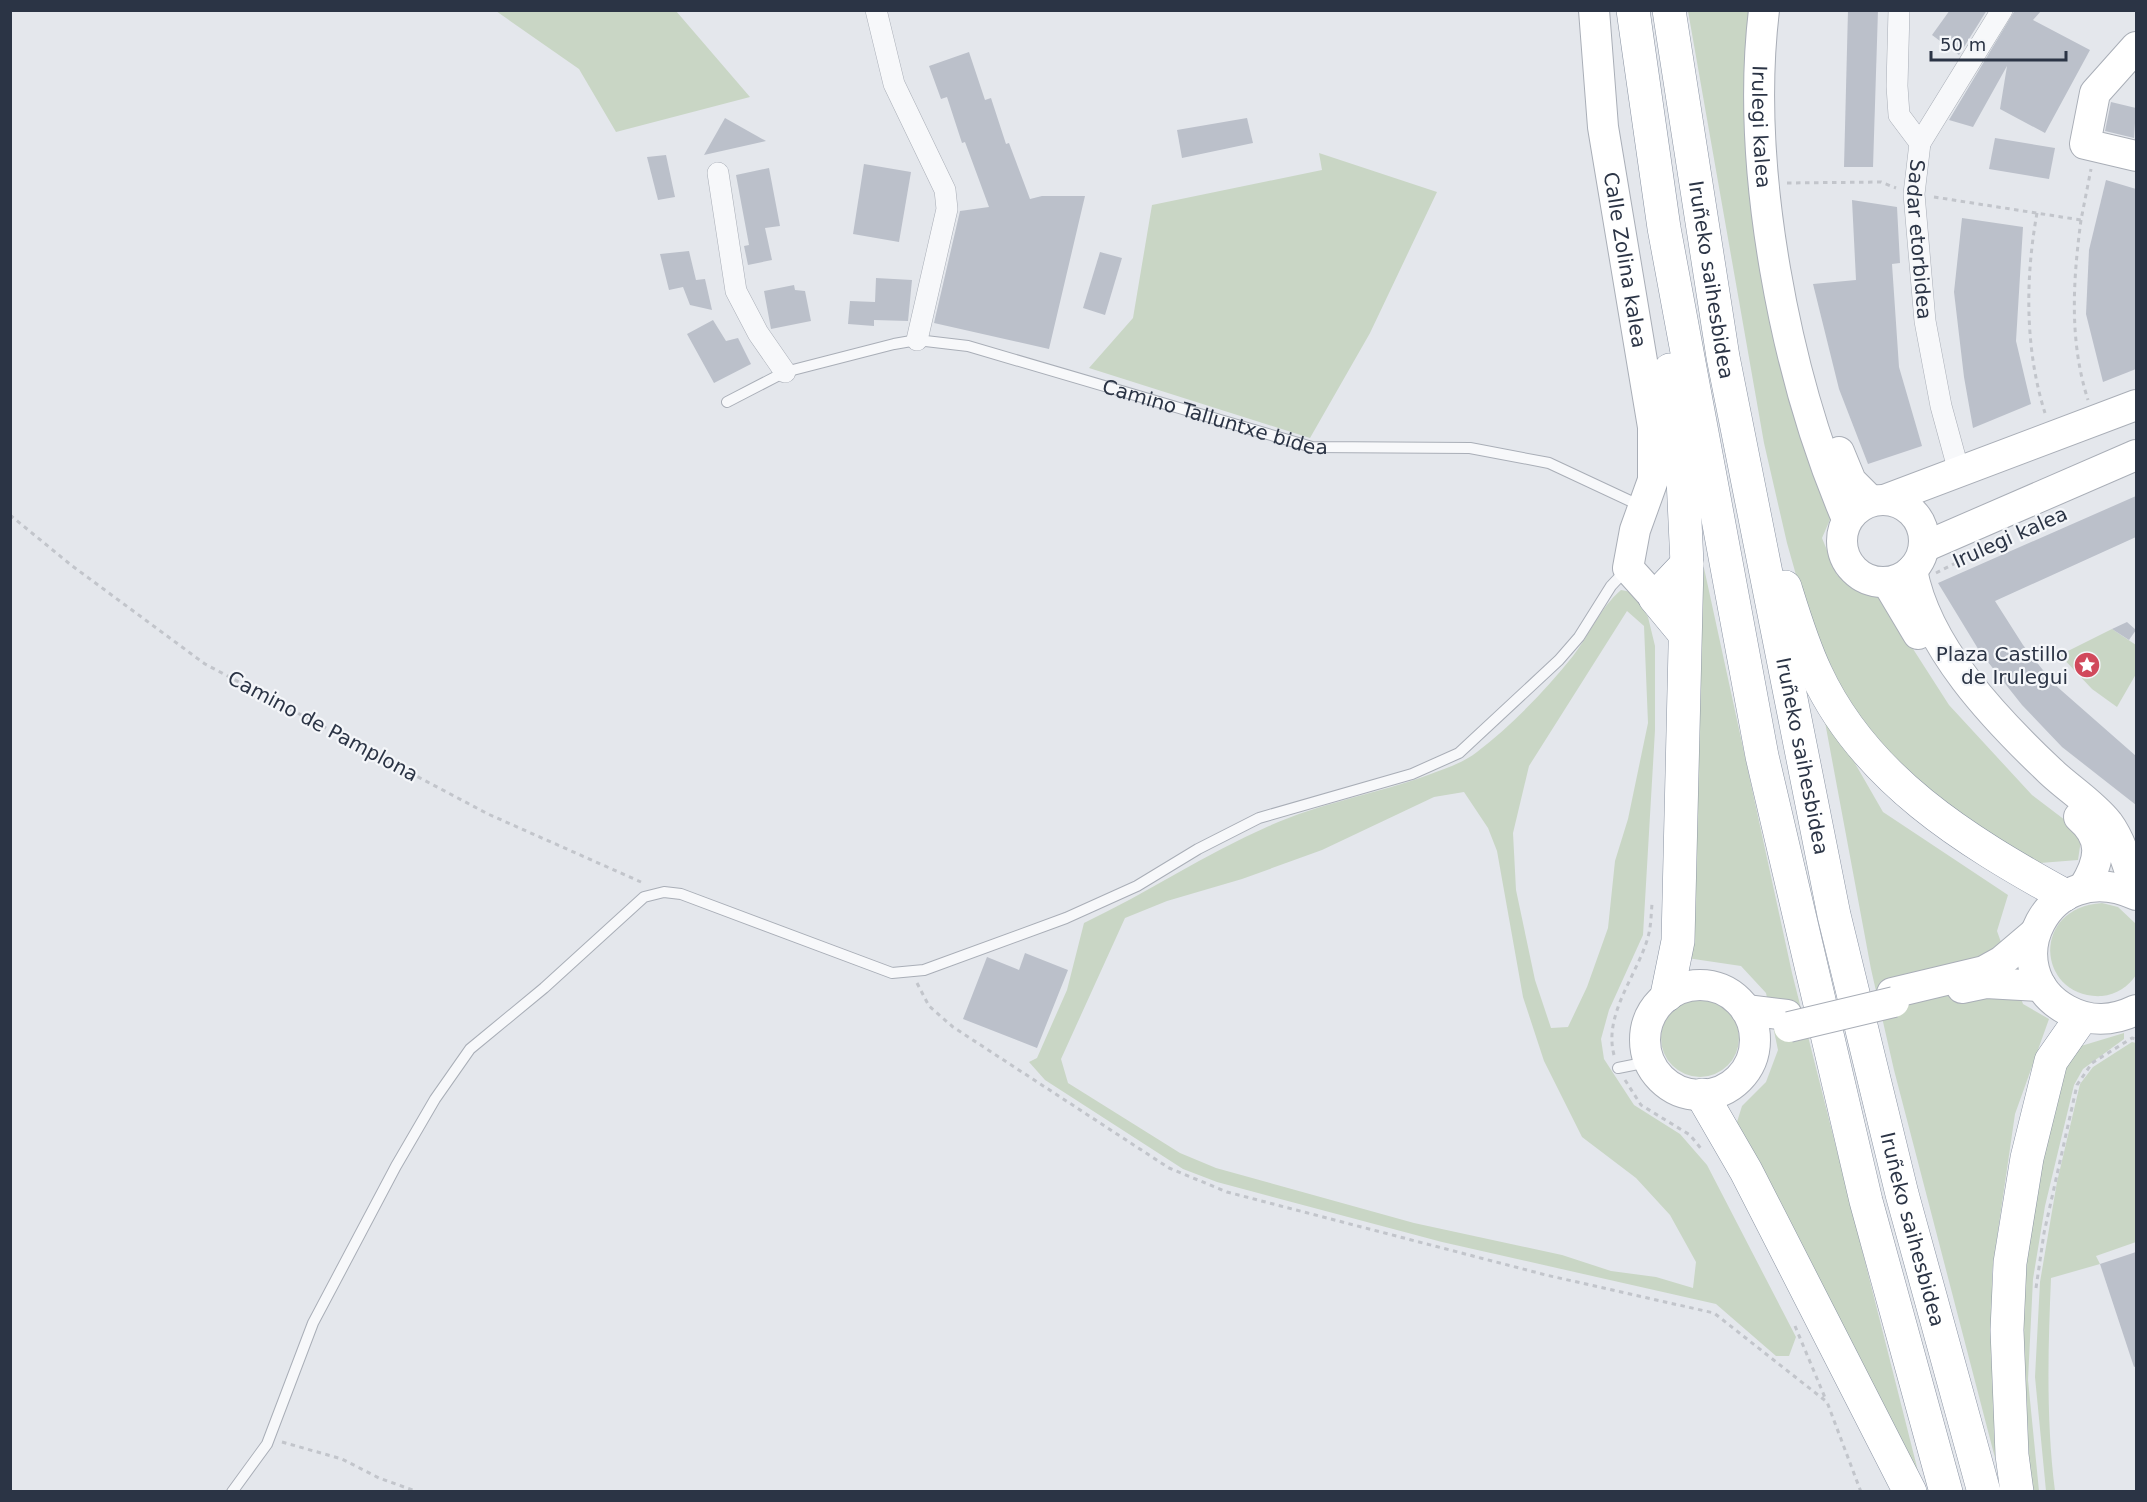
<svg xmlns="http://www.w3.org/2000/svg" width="2147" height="1502" font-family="'DejaVu Sans',sans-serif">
<rect width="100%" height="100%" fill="#e4e7ec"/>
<g fill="#c9d6c5" fill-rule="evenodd">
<polygon points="496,11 676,11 750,97 616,132 579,69"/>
<polygon points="1688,11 1754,11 1759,255 1806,453 1832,515 1822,538 1837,575 1881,599 1949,705 2032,795 2082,833 2078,860 2040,863 1968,825 1917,782 1854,713 1809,621 1787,543 1764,443"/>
<polygon points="1319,153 1437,192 1370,333 1310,438 1089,368 1133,318 1152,205 1322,170"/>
<polygon points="1699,545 1792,973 1922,1487 1737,1122 1742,1106 1766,1082 1778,1050 1766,993 1741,966 1687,958"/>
<path d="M 1621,590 L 1632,592 L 1648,617 L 1655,646 L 1655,730 L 1643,935 L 1609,1010 L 1601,1039 L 1604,1059 L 1634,1105 L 1680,1134 L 1707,1165 L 1796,1337 L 1789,1356 L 1776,1356 L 1716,1304 L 1442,1242 L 1217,1182 L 1183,1169 L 1045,1080 L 1029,1062 L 1037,1058 L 1067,990 L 1084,923 C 1147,893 1205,854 1269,826 C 1320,803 1376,794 1428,775 C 1444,769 1463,763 1477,752 C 1512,725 1546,690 1573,656 C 1590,634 1600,608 1621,590 ZM 1627,611 L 1644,626 L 1648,723 L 1628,819 L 1615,861 L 1608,928 L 1587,987 L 1568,1027 L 1551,1028 L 1535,980 L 1516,890 L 1513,833 L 1529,766 ZM 1464,792 L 1488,828 L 1497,851 L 1523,997 L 1544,1061 L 1582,1137 L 1636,1178 L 1670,1215 L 1696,1262 L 1693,1288 L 1656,1277 L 1611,1271 L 1562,1255 L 1414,1223 L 1216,1168 L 1180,1153 L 1068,1083 L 1061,1059 L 1125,918 L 1167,901 L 1242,879 L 1322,850 L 1434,797 Z"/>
<polygon points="2112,629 2136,645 2136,674 2117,707 2092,689 2060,655"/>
<polygon points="1822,706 1883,812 2008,895 1997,931 2023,1004 2049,1019 2015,1114 1992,1272 1995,1458 1894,1070 1871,969"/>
<path d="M 2102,903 L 2118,907 L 2136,924 L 2136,975 C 2129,986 2116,995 2102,996 C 2038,1000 2028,908 2102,903 Z"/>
<circle cx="1700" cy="1038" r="39"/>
<polygon points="2124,1033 2124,1039 2083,1069 2074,1085 2045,1206 2033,1279 2028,1380 2039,1491 2025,1492 2020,1285 2031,1195 2063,1065 2081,1046"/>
<path d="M 2132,1042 L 2136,1043 L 2136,1242 L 2096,1256 L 2100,1264 L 2051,1278 C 2048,1350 2046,1420 2055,1491 L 2046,1491 L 2035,1377 L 2040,1282 L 2057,1182 L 2080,1084 L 2093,1067 Z"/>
</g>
<g fill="#bbc0ca">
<polygon points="1848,10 1878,10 1873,167 1844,167"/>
<polygon points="1950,10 1987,10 1959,55 1932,35"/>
<polygon points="2015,10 2042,10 2033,20 2090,50 2045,133 2000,109 2007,66 1973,127 1949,120"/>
<polygon points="969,52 985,100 991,98 1006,144 1009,143 1030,199 1042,196 1085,196 1049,349 934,323 960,211 989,207 965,142 962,143 947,97 941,99 929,66"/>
<polygon points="2111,102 2136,108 2134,138 2105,131"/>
<polygon points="725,118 766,141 704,155"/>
<polygon points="1247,118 1253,143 1182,158 1177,130"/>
<polygon points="1995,138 2055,148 2049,179 1989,169"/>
<polygon points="666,155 675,197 658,200 647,157"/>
<polygon points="864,164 911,172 899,242 853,234"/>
<polygon points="769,168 780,226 765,228 772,260 748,265 744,246 749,245 736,175"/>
<polygon points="2106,180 2136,189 2136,369 2103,382 2086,314 2089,250"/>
<polygon points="1852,200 1897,207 1900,263 1892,264 1899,367 1922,446 1868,464 1839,389 1813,284 1856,280"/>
<polygon points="1962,218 2023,227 2016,341 2031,404 1973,428 1964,377 1954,292"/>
<polygon points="689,251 696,280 705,279 712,310 690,305 683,287 669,290 660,254"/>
<polygon points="1100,252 1122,258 1105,315 1083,308"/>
<polygon points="876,278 912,280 908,321 874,320 874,326 848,324 850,301 875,302"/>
<polygon points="794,285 795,290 805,291 811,321 771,329 764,291"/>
<polygon points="713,320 726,341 738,338 751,364 714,383 687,334"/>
<polygon points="2136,496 2136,537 1995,601 2023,645 2054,684 2136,756 2136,805 2062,747 2022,705 1980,652 1938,583"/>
<polygon points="2127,622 2136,630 2129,640 2112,629"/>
<polygon points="1025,953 1068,970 1037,1048 963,1019 987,957 1019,970"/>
<polygon points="2136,1252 2136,1366 2134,1367 2100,1264"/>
</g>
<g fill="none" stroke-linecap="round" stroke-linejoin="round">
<defs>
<g id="lane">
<path id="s1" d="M 727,402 L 785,372 L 894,344 L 917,340 L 968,346 L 1312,447 L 1470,448 L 1549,463 L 1641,506"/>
<polyline points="1618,1068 1648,1062"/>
<polyline points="232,1492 267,1444 313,1323 396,1166 435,1099 470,1049 544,988 644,897 664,892 681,894 892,973 924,970 1066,918 1137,886 1198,849 1259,818 1412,774 1459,753 1559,660 1579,637 1611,586 1626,570"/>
</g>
<g id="street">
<polyline points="876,10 894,84 945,190 947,209 917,340"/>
<path id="s2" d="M 1899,10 L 1897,86 L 1899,115 L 1920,143 L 1914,194 L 1925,321 L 1941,406 L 1959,472"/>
<polyline points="1920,143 2002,10"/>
<polyline points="718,173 736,291 758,333 785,372"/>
</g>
<g id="secondary">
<path id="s3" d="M 1594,10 L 1603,127 L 1653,427 L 1653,480 L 1635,530 L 1628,568 L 1655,598"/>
<path id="s4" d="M 1764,10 C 1745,167 1785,375 1847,519"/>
<polyline points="2136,47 2095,93 2085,144 2136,156"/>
<polyline points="1839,452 1851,481 1871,501"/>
<polyline points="1887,499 2136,405"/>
<circle cx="1883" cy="541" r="41"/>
<polyline points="1924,547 2136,455"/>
<path d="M 1912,570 C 1926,647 1995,719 2050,771 C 2069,789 2092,803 2108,823 C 2122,842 2129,869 2136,891"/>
<polyline points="1887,582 1918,634"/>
<path d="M 2079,817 C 2105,839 2100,861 2084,887"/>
<path d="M 2136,895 C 2047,854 1993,970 2067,1010 C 2091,1023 2113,1021 2136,1010"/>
<circle cx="1700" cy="1040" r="55"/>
<polyline points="1962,988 1986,983 2041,986"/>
<polyline points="1892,993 1984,971 2002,961 2035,933"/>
<polyline points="1746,1010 1787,1015"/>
</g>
<g id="highway">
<polyline points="1633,10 1664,228 1762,756 1866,1201 1946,1492"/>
<path id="s5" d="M 1669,10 L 1723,357 L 1834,915 L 1902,1194 L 1984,1492"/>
<path d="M 1785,587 C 1794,616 1803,646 1816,673 C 1865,779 1966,841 2064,895"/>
<polyline points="1684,633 1655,598 1687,564"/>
<polyline points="1667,995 1678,941 1687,564 1683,478 1670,370"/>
<polyline points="1702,1095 1746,1171 1910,1492"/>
<polyline points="2017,1492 2012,1455 2007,1330 2010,1263 2027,1158 2051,1061 2081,1018"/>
</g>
</defs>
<use href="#lane" stroke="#a9aeb7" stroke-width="12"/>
<use href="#street" stroke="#a9aeb7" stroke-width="22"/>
<use href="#secondary" stroke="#a9aeb7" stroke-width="32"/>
<use href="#highway" stroke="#8b94a3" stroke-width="34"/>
<g stroke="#c2c5cb" stroke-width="3" stroke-dasharray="4.5 4.5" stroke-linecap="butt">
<polyline points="1787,183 1881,182 1896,188"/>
<polyline points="1934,197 2081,220 2091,169"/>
<path d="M 2037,213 C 2025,279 2025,350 2045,413"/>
<path d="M 2081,220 C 2073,280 2069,341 2088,400"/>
<polyline points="10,515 71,565 205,664 488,814 641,882"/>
<polyline points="1936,573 1981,550"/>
<polyline points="917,983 929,1006 953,1027 1169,1168 1227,1192 1546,1275 1714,1313 1827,1402 1861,1492"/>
<path d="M 1614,1055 C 1603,1014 1638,974 1648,937 C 1651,927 1651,915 1652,904"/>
<polyline points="1625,1080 1641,1105 1690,1135 1703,1151"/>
<polyline points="2036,1288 2044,1233 2077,1085 2092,1063 2132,1038 2136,1039"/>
<polyline points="1795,1326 1826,1400"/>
<polyline points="282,1442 342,1459 379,1478 418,1492"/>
</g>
<use href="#lane" stroke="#f7f8fa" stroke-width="10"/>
<use href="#street" stroke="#f7f8fa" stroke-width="21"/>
<use href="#secondary" stroke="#fff" stroke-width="30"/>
<use href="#highway" stroke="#fff" stroke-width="33"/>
<defs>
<polyline id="secondary-bridge" points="1789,1027 1894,1002"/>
</defs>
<use href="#secondary-bridge" stroke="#a9aeb7" stroke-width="32" stroke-linecap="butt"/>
<use href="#secondary-bridge" stroke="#fff" stroke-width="30"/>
</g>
<defs>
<symbol id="sight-disc" viewBox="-11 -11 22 22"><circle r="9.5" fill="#d1495b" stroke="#f4f6f9"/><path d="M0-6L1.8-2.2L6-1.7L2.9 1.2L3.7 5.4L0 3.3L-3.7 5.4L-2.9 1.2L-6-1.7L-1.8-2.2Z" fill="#fff"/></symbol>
</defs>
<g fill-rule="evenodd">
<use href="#sight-disc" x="2072" y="650" width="30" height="30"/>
</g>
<g text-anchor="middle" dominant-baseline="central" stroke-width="4.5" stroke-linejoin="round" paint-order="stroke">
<g font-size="20" fill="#2b3445" stroke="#f4f6f9">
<text stroke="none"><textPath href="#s4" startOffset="117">Irulegi kalea</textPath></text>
<text stroke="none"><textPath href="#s2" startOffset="237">Sadar etorbidea</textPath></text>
<text stroke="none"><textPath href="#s3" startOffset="252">Calle Zolina kalea</textPath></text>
<text stroke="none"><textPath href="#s5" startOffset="273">Iruñeko saihesbidea</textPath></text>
<text stroke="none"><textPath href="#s1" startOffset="510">Camino Talluntxe bidea</textPath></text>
<text transform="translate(2010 537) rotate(-24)">Irulegi kalea</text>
<text transform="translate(323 726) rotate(28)">Camino de Pamplona</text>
<text stroke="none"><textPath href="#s5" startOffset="758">Iruñeko saihesbidea</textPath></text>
<text stroke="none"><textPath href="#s5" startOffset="1244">Iruñeko saihesbidea</textPath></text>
</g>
<g font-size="20" fill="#2b3445" stroke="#f4f6f9" text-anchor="end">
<text x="2068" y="654">Plaza Castillo<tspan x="2068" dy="23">de Irulegui</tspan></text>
</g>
</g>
<rect width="2147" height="1502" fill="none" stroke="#2b3445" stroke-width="24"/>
<path d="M1931 51v9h135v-9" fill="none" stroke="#2b3445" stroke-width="3"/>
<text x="1940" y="51" font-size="18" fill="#2b3445" stroke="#f4f6f9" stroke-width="4.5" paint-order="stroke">50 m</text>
</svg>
